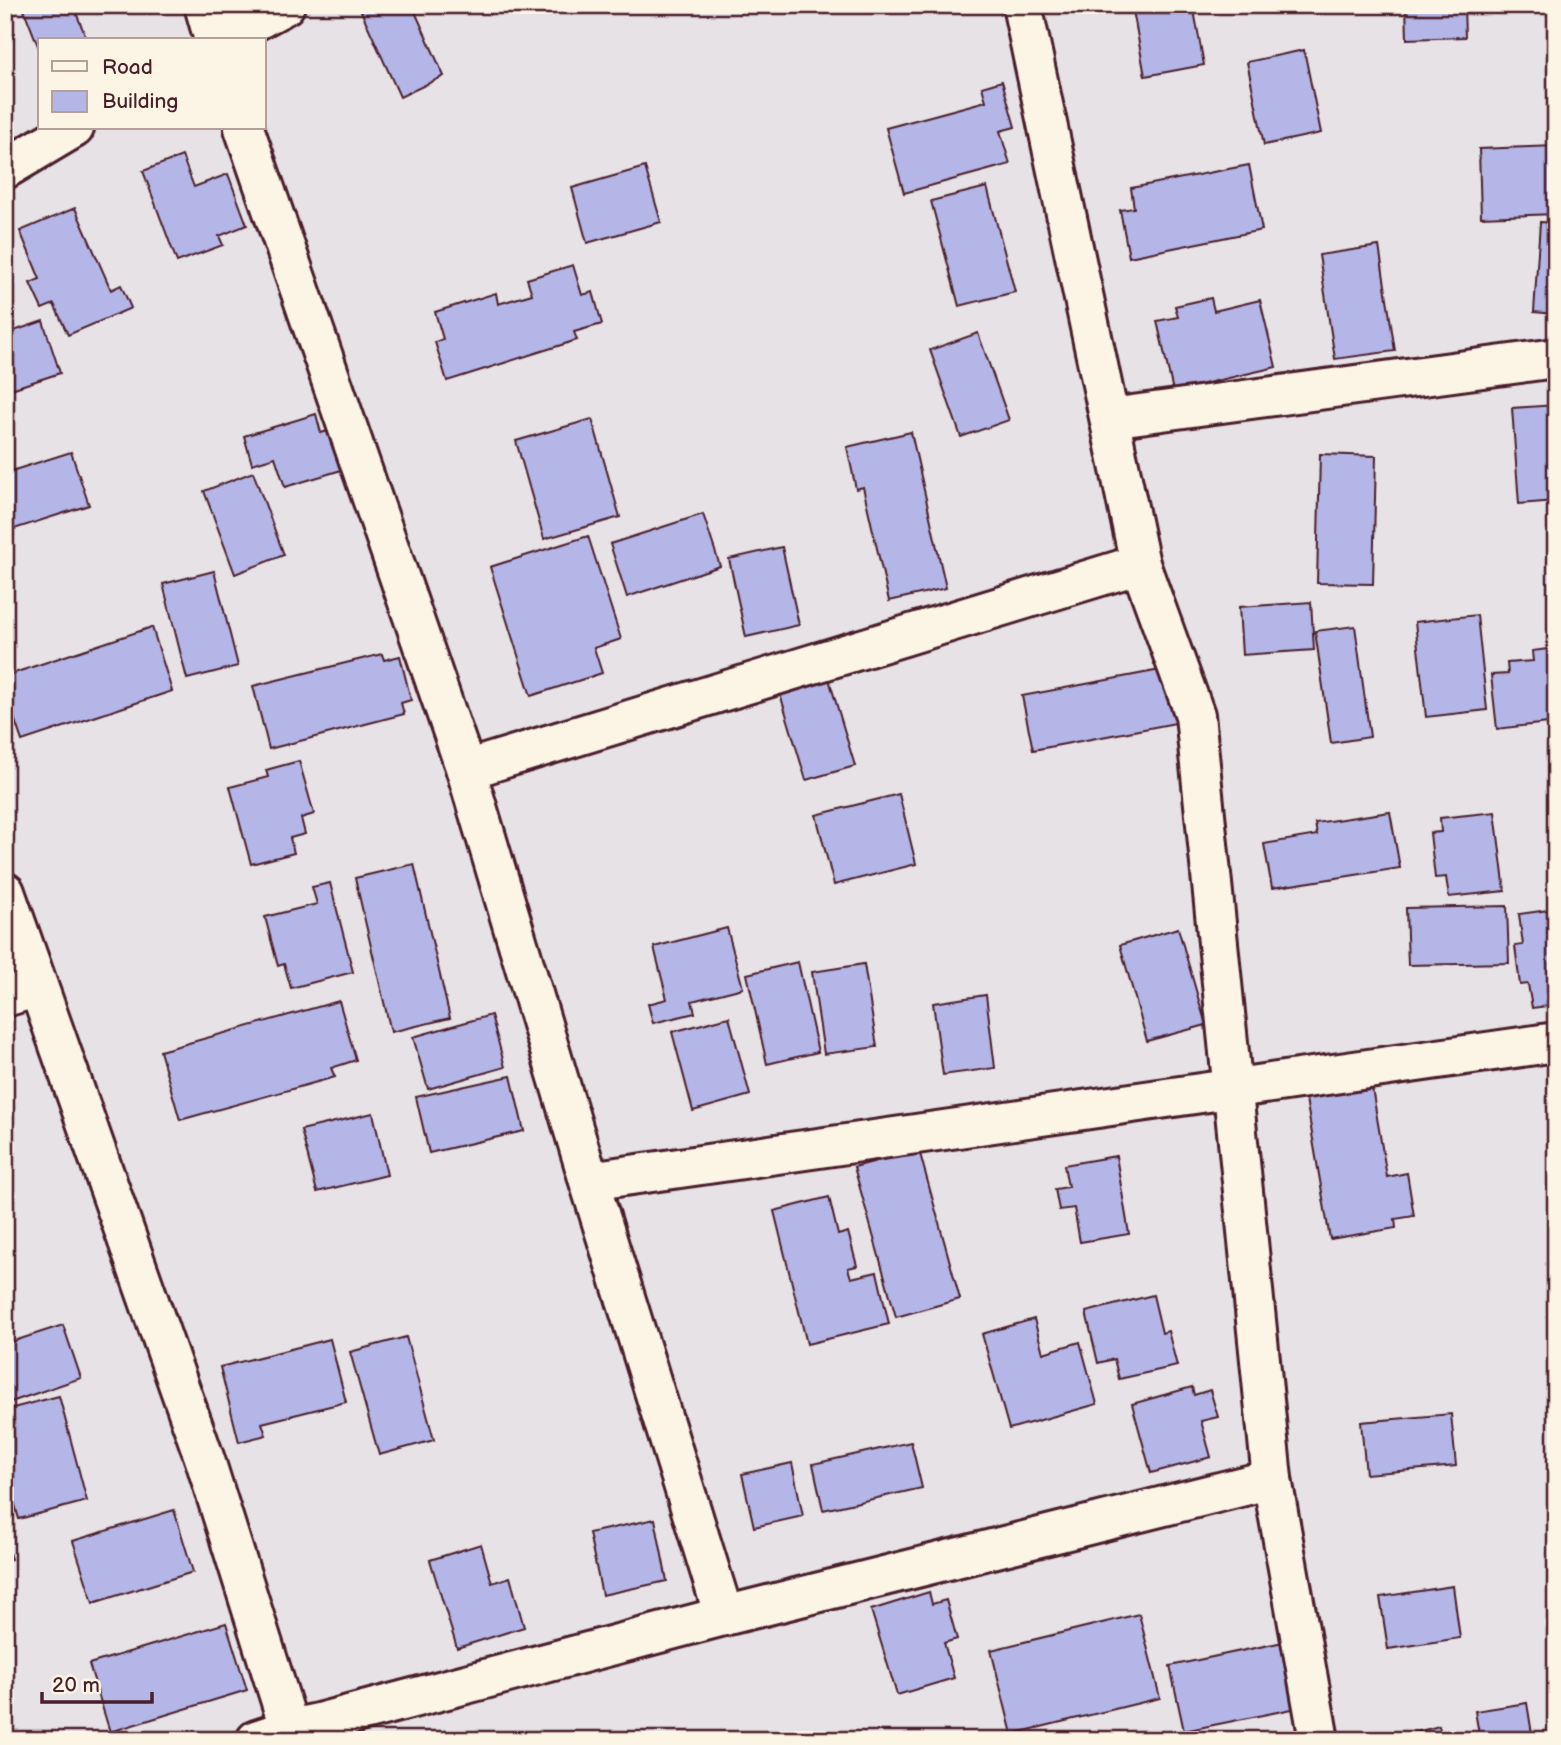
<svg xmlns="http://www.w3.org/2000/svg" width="1561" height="1745" font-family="'Balsamiq Sans',sans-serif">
<rect width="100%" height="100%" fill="#e6e2e6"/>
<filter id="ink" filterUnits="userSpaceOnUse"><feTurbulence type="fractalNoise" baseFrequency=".0143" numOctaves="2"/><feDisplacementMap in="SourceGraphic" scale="14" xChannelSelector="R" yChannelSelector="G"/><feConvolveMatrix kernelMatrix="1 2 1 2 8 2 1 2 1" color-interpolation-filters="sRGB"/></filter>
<g filter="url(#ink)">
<g fill="#b4b6e7" stroke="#4a1f2b" stroke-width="2">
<polygon points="22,5 73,5 87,40 40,40 40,51"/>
<polygon points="374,5 412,5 444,76 400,97 361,11"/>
<polygon points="1132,5 1193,5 1204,65 1145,76"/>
<polygon points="1406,5 1464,5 1465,37 1407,39"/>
<polygon points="1304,50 1321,133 1264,145 1247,62"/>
<polygon points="1002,81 1015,127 1000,131 1010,164 904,193 886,128 986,101 982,87"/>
<polygon points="1556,146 1556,214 1481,217 1479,149"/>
<polygon points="182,156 194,187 228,174 247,225 219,236 223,245 177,262 143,171"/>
<polygon points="1249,165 1262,230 1129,257 1120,210 1134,208 1131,188"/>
<polygon points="645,167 661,222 587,243 572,188"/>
<polygon points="987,187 1015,292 959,306 931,201"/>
<polygon points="75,208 111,290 121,285 131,308 68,335 54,304 42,309 30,283 40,279 20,231"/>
<polygon points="1540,222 1556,223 1556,314 1534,312"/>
<polygon points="1379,246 1395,351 1335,359 1319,255"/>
<polygon points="573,265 582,295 593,292 602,324 574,332 577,340 447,381 435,342 443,339 435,312 496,293 498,304 532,294 527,279"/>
<polygon points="1211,298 1214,311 1260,300 1276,367 1173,391 1157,321 1178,317 1175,306"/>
<polygon points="43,321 60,373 5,391 5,334"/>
<polygon points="978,333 1009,420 961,437 930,350"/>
<polygon points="1556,405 1556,501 1519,504 1512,408"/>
<polygon points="316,414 321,433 335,429 348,468 285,487 275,457 252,464 244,436"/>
<polygon points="592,419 620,517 544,539 516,441"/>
<polygon points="911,432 946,588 889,601 863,487 856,489 847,447"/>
<polygon points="71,452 89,505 5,532 5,473"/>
<polygon points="1320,454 1376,456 1373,584 1317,583"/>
<polygon points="253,472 284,555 235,574 204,491"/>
<polygon points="703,514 720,566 627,597 610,544"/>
<polygon points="588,536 621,639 594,648 602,673 531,696 490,567"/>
<polygon points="782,547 799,625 746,637 729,559"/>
<polygon points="214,571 238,666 187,679 163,584"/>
<polygon points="1311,602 1314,650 1242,655 1239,607"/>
<polygon points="1477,615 1487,710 1426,717 1415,622"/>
<polygon points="1355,626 1370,737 1331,743 1315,631"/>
<polygon points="152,627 172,691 22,741 5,691 5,676"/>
<polygon points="1556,648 1556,722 1497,729 1491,675 1508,674 1507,663 1533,661 1532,651"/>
<polygon points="382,654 384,660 400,656 411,700 401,703 404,714 269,749 253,686"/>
<polygon points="1171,668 1181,722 1033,750 1022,696"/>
<polygon points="829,679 855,766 806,780 780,694"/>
<polygon points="299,761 314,814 301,818 305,834 290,838 294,853 251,864 230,787 268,777 266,770"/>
<polygon points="899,794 916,864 834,885 816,815"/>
<polygon points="1390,812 1400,868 1272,888 1264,844 1317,835 1315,823"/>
<polygon points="1495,812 1505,891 1449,897 1446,877 1435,878 1430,833 1441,832 1440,818"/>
<polygon points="414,864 450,1018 391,1032 355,878"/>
<polygon points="330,883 353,972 291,988 284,964 278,966 265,917 317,904 312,887"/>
<polygon points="1507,906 1509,963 1408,965 1406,908"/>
<polygon points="1556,909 1556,1005 1532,1008 1528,984 1520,985 1515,946 1523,945 1519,914"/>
<polygon points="727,928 743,988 692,1001 695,1013 653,1023 648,1004 667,999 654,947"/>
<polygon points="1178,928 1206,1025 1147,1041 1120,945"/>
<polygon points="5,943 15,979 5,982"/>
<polygon points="798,962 818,1052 767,1064 747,974"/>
<polygon points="864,964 877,1047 824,1054 812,972"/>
<polygon points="986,995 995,1068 943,1075 933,1003"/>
<polygon points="339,1001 356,1060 331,1068 335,1077 180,1120 160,1051"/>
<polygon points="491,1015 505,1067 428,1089 413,1037"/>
<polygon points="729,1017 750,1095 693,1111 672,1032"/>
<polygon points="511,1076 524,1131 429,1153 416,1097"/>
<polygon points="1371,1082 1387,1177 1407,1173 1414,1216 1395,1219 1396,1228 1330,1239 1305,1093"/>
<polygon points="373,1113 387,1175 317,1192 301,1130"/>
<polygon points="919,1150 960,1299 896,1317 854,1167"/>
<polygon points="1116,1156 1129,1234 1080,1242 1074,1208 1059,1210 1055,1189 1068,1187 1064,1165"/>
<polygon points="829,1197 838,1235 848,1232 857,1266 848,1268 851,1278 877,1272 889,1324 807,1344 774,1211"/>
<polygon points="1153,1295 1162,1333 1168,1331 1177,1366 1119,1379 1114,1359 1098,1363 1086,1312"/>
<polygon points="1034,1319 1043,1353 1080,1342 1097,1404 1009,1429 982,1334"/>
<polygon points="63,1325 81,1378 5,1404 5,1344"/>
<polygon points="406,1337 434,1440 379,1455 350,1352"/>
<polygon points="330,1339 346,1402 262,1423 266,1435 239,1442 220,1367"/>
<polygon points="1192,1387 1194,1395 1210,1390 1218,1417 1201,1421 1211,1457 1151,1473 1132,1404"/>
<polygon points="59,1396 87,1501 19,1519 5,1469 5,1410"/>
<polygon points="1451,1414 1456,1466 1366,1474 1361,1422"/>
<polygon points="911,1442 922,1488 823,1510 813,1464"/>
<polygon points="792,1463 803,1516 754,1527 742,1474"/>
<polygon points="174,1510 193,1572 93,1603 73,1541"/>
<polygon points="655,1519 667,1581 602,1595 589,1533"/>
<polygon points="5,1539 11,1559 5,1561"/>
<polygon points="481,1544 492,1583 510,1577 524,1627 457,1648 430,1560"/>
<polygon points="1453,1586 1460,1638 1388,1649 1380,1597"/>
<polygon points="929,1592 932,1604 946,1600 957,1639 944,1643 954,1678 897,1695 871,1610"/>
<polygon points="1139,1614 1160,1698 1012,1734 991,1650"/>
<polygon points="226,1623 247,1690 110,1732 89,1664"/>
<polygon points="1283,1642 1297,1708 1184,1731 1170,1666"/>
<polygon points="1527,1703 1533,1740 1480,1740 1475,1711"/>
<polygon points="1439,1726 1442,1740 1394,1740 1394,1738"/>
<polygon points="514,1733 516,1740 489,1740"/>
</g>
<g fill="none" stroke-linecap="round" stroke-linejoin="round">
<defs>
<g id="minor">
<polyline points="204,5 214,40"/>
<polyline points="1022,5 1140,564 1195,715 1272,1479 1319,1740"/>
<polyline points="220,40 285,5"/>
<polyline points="244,128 466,770 589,1181 724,1616"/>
<polyline points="5,169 74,128"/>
<polyline points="1110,418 1556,358"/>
<polyline points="466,770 1140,564"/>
<polyline points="5,892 205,1460 293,1740"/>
<polyline points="5,997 38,987"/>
<polyline points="589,1181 1556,1042"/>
<polyline points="256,1740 289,1729 318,1723 724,1616 1272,1479"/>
</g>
</defs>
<use href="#minor" stroke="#4a1f2b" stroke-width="44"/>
<use href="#minor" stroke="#fcf5e5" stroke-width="38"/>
</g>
</g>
<rect width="1561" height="1745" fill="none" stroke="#fcf5e5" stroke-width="28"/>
<rect x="14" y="14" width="1533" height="1717" fill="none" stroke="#4a1f2b" stroke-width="2.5" filter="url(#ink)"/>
<rect x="38" y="38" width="228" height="91" fill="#fcf5e5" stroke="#b59f9b" stroke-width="2"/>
<rect x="52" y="61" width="35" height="10" fill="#fcf5e5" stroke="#b59f9b" stroke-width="2"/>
<text x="102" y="74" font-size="21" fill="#4a1f2b">Road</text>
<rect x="52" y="91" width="35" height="21" fill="#b4b6e7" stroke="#b59f9b" stroke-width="2"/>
<text x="102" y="108" font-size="21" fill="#4a1f2b">Building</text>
<path d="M42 1692v10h110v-10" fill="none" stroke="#4a1f2b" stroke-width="3.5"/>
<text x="52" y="1692" font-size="21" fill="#4a1f2b" stroke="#fcf5e5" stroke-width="5" paint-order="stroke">20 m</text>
</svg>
